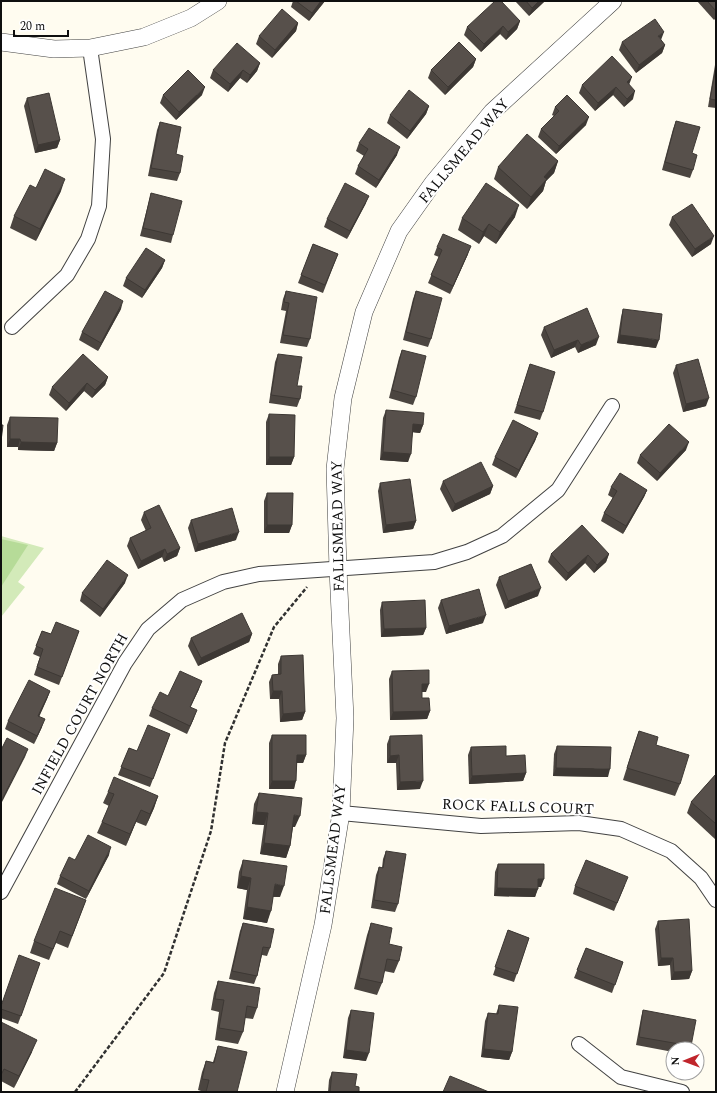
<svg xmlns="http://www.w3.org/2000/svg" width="717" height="1093" font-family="Spectral,serif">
<rect width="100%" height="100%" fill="#fffcf0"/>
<polygon fill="#d3eab9" points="1,536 44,548 18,582 25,587 1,617"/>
<polygon fill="#b6db98" points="1,539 28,545 1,587"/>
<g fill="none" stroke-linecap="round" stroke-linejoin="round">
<defs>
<g id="minor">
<polyline points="12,327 67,275 88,239 99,206 103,139 90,48"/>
<polyline points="341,813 481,826 579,823 621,829 671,851 701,878 716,900"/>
<polyline points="1,892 125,663 148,629 182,600 223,582 259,574 434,562 467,552 502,536 558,490 612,406"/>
<polyline points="579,1044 621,1077 682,1092"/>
</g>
<g id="tertiary">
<polyline points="1,42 54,49 90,48 144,37 191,18 218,1"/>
<polyline points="285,1092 323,925 341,813 345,718 338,569 335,469 343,398 364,312 399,231 433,183 492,112 613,1"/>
</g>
</defs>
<use href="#minor" stroke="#424242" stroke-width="16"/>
<use href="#tertiary" stroke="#424242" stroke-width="18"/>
<polyline stroke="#313131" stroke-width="2.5" stroke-dasharray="4 2" stroke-linecap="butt" points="75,1092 164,973 211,831 225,743 274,627 307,587"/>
<use href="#minor" stroke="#fff" stroke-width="14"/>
<use href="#tertiary" stroke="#fff" stroke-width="17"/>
</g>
<g fill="#4b4540">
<polygon points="293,1 325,1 309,21 291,7"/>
<polygon points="515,1 545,1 529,16"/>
<polygon points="697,1 716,1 716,18 714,20"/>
<polygon points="520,21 517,29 506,40 500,34 481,52 464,35 467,27"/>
<polygon points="298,23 296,31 272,58 256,44 259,36"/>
<polygon points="661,40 665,45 662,53 636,73 619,50 622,42"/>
<polygon points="476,59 473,67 445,95 428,78 431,70"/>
<polygon points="716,62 716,108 708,107 715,65"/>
<polygon points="260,63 257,71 247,83 240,78 228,92 210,78 213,70"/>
<polygon points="629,84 633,99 624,107 613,95 595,111 579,93 582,85"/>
<polygon points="163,95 202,95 176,120 160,103"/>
<polygon points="27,98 60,140 57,148 35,153 24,106"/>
<polygon points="429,106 426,114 407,139 387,123 390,115"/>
<polygon points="555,107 586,125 556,154 538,137 541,129 554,116 552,115"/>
<polygon points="676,121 692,153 693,170 690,178 662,170 673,129"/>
<polygon points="160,122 180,173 177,181 148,176 157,130"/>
<polygon points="359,143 397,155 376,188 355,174 358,166 364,156 356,151"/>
<polygon points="558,161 554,173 546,181 543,191 527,209 494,179 498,167"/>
<polygon points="61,191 36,241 10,228 14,216"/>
<polygon points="151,193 173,235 171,243 140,236 149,201"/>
<polygon points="366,203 347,239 324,227 327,219"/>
<polygon points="515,217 496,244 484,236 479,244 458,230 462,218"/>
<polygon points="672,217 711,244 692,257 669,225"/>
<polygon points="313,244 338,254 323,293 298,283"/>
<polygon points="437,247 468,254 450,294 428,283 439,257 434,255"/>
<polygon points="165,260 162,268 142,298 123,286 126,278"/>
<polygon points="286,291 310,339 307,347 280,343 286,311 281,310 283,299"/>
<polygon points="416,291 431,339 428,347 403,340 413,299"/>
<polygon points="121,309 98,351 79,340 82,332"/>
<polygon points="623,309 656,348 617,343 621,317"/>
<polygon points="544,327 596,345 578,353 575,347 551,358 541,335"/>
<polygon points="402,350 416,397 413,405 389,398 399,358"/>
<polygon points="278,354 300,399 297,407 269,403 275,362"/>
<polygon points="530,364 543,412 540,420 514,413"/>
<polygon points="676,365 706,406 683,412 673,373"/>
<polygon points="108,377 105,385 92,398 84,391 66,411 49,395 52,387"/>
<polygon points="386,410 423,425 420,433 413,432 408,462 380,460 383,418"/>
<polygon points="269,414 294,457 291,465 266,465 266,422"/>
<polygon points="10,417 57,443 54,451 18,450 18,447 7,447 7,425"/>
<polygon points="538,433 535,441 516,478 492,465 495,457"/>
<polygon points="686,450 657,481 637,463 640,455"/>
<polygon points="443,481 493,486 490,494 452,512 440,489"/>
<polygon points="380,483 416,521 413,529 383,533 378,491"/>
<polygon points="611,487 647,490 644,497 623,534 601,521 604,513 613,498 608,495"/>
<polygon points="267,493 292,525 289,533 264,533 264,501"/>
<polygon points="144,512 180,548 177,556 164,562 162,557 138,569 127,546 130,538 146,531 141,520"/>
<polygon points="191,520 236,540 195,552 188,528"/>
<polygon points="551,554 609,554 606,562 594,573 585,563 566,581 548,562"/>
<polygon points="499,577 538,596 505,609 496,585"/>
<polygon points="125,583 100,617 80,601 82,593"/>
<polygon points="441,600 483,623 446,634 438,608"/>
<polygon points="382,602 426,628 423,635 381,637 380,610"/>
<polygon points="42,631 51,634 79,631 59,685 34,675 40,657 33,654"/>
<polygon points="252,634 249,642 198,666 188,646 191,638"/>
<polygon points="281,656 305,712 302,720 280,722 279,699 270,699 269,682 272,675 278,674 278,664"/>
<polygon points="392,671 426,692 422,692 422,698 430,711 427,719 390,720 389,679"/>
<polygon points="199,689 190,707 194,718 187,734 149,716 152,708 168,696"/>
<polygon points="50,691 47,699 39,716 42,727 34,744 5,729 8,721"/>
<polygon points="639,731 656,745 680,784 675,796 623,780 635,742"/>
<polygon points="170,734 150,787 118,775 129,748 137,751"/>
<polygon points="272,735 306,755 303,763 297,763 294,789 269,789 269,743"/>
<polygon points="390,736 420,789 397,790 396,763 387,763 387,744"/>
<polygon points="557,746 608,777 553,776 554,754"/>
<polygon points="471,747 506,756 526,773 523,781 469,784 468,755"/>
<polygon points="716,774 716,840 687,813 691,802"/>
<polygon points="108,792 158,796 154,808 146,826 136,822 126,846 97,833 109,806 103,803"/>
<polygon points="259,793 295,827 293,827 290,846 286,858 260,854 264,825 252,824 254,804"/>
<polygon points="386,851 398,904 395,912 371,908 376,875 379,867 382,868 383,859"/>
<polygon points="109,855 86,899 57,884 60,876 75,860"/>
<polygon points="243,860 280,897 273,897 267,923 243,919 247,890 237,888 239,872"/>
<polygon points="498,864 541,887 538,887 535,897 494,896 495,872"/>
<polygon points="625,885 614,911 573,894 575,886"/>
<polygon points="86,900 68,948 56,943 49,960 30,953 34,941"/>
<polygon points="658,921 692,971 689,979 671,980 670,965 658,966 655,929"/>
<polygon points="243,923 270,948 267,956 262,955 257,976 254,984 229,979 240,931"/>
<polygon points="371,923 389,944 399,961 394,973 384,971 382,983 377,995 354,989 367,935"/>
<polygon points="508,930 529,938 514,982 493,975"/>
<polygon points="586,948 623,962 612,993 574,978"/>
<polygon points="40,963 18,1024 1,1018 1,1005"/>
<polygon points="218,981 257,1008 253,1019 245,1018 243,1032 238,1044 215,1040 219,1012 211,1010 214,993"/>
<polygon points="499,1005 512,1052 509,1060 481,1057 485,1021 488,1013 496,1014"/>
<polygon points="351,1010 366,1061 343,1058 348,1018"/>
<polygon points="643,1010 691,1046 690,1049 673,1049 673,1052 636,1045 641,1018"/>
<polygon points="1,1022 32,1052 14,1088 1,1081"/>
<polygon points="218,1046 237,1092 204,1092 198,1090 202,1072 206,1061 213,1062"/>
<polygon points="332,1072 355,1086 359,1092 328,1092 329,1080"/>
</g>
<g fill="#3d3834">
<polygon points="321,1 325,1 309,21 312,13"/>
<polygon points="539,1 545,1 529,16 532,8"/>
<polygon points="520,21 517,29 506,40 508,32"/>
<polygon points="298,23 296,31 272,58 275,50"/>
<polygon points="503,26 500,34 481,52 484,44"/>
<polygon points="664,32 661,40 658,36"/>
<polygon points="665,45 662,53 636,73 639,65"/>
<polygon points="476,59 473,67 445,95 448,87"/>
<polygon points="260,63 257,71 247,83 250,75"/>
<polygon points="243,70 240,78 228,92 230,84"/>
<polygon points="632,77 629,85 627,82"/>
<polygon points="205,87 202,95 176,120 179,112"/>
<polygon points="616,87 613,95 595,111 598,103"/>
<polygon points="635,91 633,99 624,107 627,99"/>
<polygon points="429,106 426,114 407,139 410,131"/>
<polygon points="589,117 586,125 556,154 559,146"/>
<polygon points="60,140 57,148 35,153 38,145"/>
<polygon points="400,147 397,155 376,188 379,180"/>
<polygon points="558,161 554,173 546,181 543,191 527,209 531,197 544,177"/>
<polygon points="65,179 61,191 36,241 40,229"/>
<polygon points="369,196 366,203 347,239 350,231"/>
<polygon points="519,205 515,217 496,244 500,232"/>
<polygon points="489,224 484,236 479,244 483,232"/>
<polygon points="714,236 711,244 692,257 695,249"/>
<polygon points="471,246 468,254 450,294 453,286"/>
<polygon points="165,260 162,268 142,298 145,290"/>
<polygon points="123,301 121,309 98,351 101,343"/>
<polygon points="620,335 659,340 656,348 617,343"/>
<polygon points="599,337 596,345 578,353 581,345"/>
<polygon points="578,340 575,347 551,358 554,350"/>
<polygon points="108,377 105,385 92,398 95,390"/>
<polygon points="87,383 84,391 66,411 69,403"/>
<polygon points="709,398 706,406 683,412 686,404"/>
<polygon points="413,424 423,425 420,433 410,432"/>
<polygon points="538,433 535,441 516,478 519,470"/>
<polygon points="10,439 20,439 18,447 7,447"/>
<polygon points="21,442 57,443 54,451 18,450"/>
<polygon points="689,442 686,450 657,481 660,473"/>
<polygon points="383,452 411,454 408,462 380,460"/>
<polygon points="269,457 294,457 291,465 266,465"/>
<polygon points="493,486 490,494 452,512 455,504"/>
<polygon points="647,490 644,497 623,534 626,526"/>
<polygon points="416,521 413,529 383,533 386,525"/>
<polygon points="267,525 292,525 289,533 264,533"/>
<polygon points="239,532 236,540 195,552 198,544"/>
<polygon points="180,548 177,556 164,562 167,554"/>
<polygon points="165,549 162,557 138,569 141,561"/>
<polygon points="609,554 606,562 594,573 597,565"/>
<polygon points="588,555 585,563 566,581 568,573"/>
<polygon points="128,575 125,583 100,617 103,609"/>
<polygon points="541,588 538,596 505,609 508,601"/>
<polygon points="486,615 483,623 446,634 449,626"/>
<polygon points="426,628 423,635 381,637 384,629"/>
<polygon points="252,634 249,642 198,666 201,658"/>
<polygon points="202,681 199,689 187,715 190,707"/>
<polygon points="422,684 429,684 426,692 419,692"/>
<polygon points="50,691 47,699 36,724 38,716"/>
<polygon points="273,691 282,691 279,699 270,699"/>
<polygon points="197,710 194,718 187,734 190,726"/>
<polygon points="430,711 427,719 390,720 393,712"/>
<polygon points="305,712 302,720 280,722 283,714"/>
<polygon points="45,719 42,727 34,744 37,736"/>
<polygon points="28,749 25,757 1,804 2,799"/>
<polygon points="297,755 306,755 303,763 294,763"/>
<polygon points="399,755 396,763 387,763 390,756"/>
<polygon points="556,768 610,769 608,777 553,776"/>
<polygon points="526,773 523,781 469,784 472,776"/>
<polygon points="272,781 296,781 294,789 269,789"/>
<polygon points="423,781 420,789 397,790 400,782"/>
<polygon points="158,796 154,808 146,826 150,814"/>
<polygon points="141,810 126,846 130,834"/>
<polygon points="256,812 268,813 264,825 252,824"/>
<polygon points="294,815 300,816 295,827 290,827"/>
<polygon points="264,843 290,846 286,858 260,854"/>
<polygon points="111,847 109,855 86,899 89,891"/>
<polygon points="241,876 251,878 247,890 237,888"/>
<polygon points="538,879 544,879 541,887 536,887"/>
<polygon points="275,884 284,886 280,897 271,896"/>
<polygon points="497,888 538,889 535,897 494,896"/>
<polygon points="247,907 271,911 267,923 243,919"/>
<polygon points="661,958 673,958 670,965 658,966"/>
<polygon points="692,971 689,979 671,980 674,972"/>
<polygon points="37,1040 32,1052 14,1088 19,1076"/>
<polygon points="484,1049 512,1052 509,1060 481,1057"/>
<polygon points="346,1050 369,1053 366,1061 343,1058"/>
</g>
<g fill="#57504b" stroke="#3d3834">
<polygon points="296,1 321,1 312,13"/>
<polygon points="495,1 501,1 520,21 508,32 503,26 484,44 467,27"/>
<polygon points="526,1 539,1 532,8"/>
<polygon points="707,1 716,1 716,11"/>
<polygon points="282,9 298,23 275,50 259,36"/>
<polygon points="655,19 664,32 658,36 665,45 639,65 622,42"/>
<polygon points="459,42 476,59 448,87 431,70"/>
<polygon points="237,43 260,63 250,75 243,70 230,84 213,70"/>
<polygon points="612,56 632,77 627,82 635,91 627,99 616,87 598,103 582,85"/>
<polygon points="716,67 716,100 710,99"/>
<polygon points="188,70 205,87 179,112 163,95"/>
<polygon points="409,90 429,106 410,131 390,115"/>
<polygon points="49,93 60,140 38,145 27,98"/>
<polygon points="567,95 589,117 559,146 541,129 559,111 555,107"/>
<polygon points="676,121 700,127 692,153 697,155 693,170 665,162"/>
<polygon points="160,122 181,127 176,154 183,156 180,173 151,168"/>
<polygon points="369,128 400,147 379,180 358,166 368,149 359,143"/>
<polygon points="527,134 558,161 544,177 547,179 531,197 498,167"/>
<polygon points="45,169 65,179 40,229 14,216 30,185 36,188"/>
<polygon points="345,183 369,196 350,231 327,219"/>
<polygon points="486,183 519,205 500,232 489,224 483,232 462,218"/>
<polygon points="151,193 182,201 173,235 143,228"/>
<polygon points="692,204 714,236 695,249 672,217"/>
<polygon points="443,234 471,246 453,286 431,275 442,250 437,247"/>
<polygon points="313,244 338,254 325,285 301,275"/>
<polygon points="146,248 165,260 145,290 126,278"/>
<polygon points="105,291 123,301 101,343 82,332"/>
<polygon points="286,291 317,297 310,339 283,335 289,303 284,302"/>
<polygon points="416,291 442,298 431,339 406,332"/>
<polygon points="587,308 599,337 581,345 578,340 554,350 544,327"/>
<polygon points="623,309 662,314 659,340 620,335"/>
<polygon points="402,350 426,356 416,397 392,390"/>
<polygon points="83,354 108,377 95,390 87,383 69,403 52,387"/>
<polygon points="278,354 302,357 297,386 302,386 300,399 271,395"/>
<polygon points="698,359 709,398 686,404 676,365"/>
<polygon points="530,364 555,372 543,412 517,405"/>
<polygon points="386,410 424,413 423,425 413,424 411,454 383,452"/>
<polygon points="269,414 295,415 294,457 269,457"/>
<polygon points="10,417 58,418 57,443 21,442 20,439 10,439"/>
<polygon points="513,420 538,433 519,470 495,457"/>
<polygon points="669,424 689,442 660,473 640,455"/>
<polygon points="1,425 3,425 1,441"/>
<polygon points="481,462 493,486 455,504 443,481"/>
<polygon points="620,473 647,490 626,526 604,513 617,491 611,487"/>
<polygon points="410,479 416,521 386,525 380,483"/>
<polygon points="267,493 293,493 292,525 267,525"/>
<polygon points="159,505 180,548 167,554 165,549 141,561 130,538 151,528 144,512"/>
<polygon points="232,508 239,532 198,544 191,520"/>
<polygon points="582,525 609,554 597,565 588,555 568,573 551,554"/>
<polygon points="107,560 128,575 103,609 82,593"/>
<polygon points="531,564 541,588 508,601 499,577"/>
<polygon points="479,589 486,615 449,626 441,600"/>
<polygon points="425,600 426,628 384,629 382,602"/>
<polygon points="242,613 252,634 201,658 191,638"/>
<polygon points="56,622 79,631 62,677 37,667 43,649 36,646 42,631 51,634"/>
<polygon points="303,655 305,712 283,714 282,691 273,691 272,675 281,674 281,656"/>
<polygon points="429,670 429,684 422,684 422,698 429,698 430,711 393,712 392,671"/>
<polygon points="180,671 202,681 190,707 197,710 190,726 152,708 160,692 168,696"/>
<polygon points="29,680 50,691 38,716 45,719 37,736 8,721"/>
<polygon points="148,725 170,734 153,779 121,767 129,748 137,751"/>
<polygon points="639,731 658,737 656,745 689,755 680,784 627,768"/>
<polygon points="272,735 306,735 306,755 297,755 296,781 272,781"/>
<polygon points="422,735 423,781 400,782 399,755 390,756 390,736"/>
<polygon points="7,738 28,749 2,799 1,799 1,750"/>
<polygon points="506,746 506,756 525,755 526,773 472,776 471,747"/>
<polygon points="557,746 611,747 610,769 556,768"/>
<polygon points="716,774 716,824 691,802"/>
<polygon points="114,777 158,796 150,814 141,810 130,834 102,822 114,794 108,792"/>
<polygon points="259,793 302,798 300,816 294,815 290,846 264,843 268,813 256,812"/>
<polygon points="88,835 111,847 89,891 60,876 69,857 75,860"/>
<polygon points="386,851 406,854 398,904 374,900 379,867 383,868"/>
<polygon points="243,860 287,866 284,886 275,884 271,911 247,907 251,878 241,876"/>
<polygon points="586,860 628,877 617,903 575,886"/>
<polygon points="498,864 544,864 544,879 538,879 538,889 497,888"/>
<polygon points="55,888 86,900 72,936 60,931 53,949 34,941"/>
<polygon points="689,919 692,971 674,972 673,958 661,958 658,921"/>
<polygon points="243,923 274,929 270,948 263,947 257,976 232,971"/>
<polygon points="371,923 392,928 389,944 402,947 399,961 387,959 382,983 359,978"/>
<polygon points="508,930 529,938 517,974 495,967"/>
<polygon points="586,948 623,962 615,985 577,970"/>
<polygon points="19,955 40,963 21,1016 1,1009 1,1006"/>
<polygon points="218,981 260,988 257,1008 247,1006 243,1032 219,1028 224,1000 215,999"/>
<polygon points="499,1005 518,1007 512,1052 484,1049 488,1013 498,1014"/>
<polygon points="351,1010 374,1013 369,1053 346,1050"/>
<polygon points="643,1010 696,1020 691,1046 639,1037"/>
<polygon points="1,1022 37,1040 19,1076 4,1069 1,1075"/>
<polygon points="218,1046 247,1052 237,1092 206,1092 209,1080 202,1079 206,1061 214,1063"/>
<polygon points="332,1072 357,1074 355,1086 359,1087 359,1092 330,1092"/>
<polygon points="450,1076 489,1092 443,1092"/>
</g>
<g text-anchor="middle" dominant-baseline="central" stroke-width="4" stroke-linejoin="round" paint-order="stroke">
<g font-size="15" fill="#0f0f0f" stroke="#fff">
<text transform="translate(464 151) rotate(-50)">FALLSMEAD WAY</text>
<text transform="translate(338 526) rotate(-91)">FALLSMEAD WAY</text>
<text transform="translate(80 714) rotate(-61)">INFIELD COURT NORTH</text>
<text transform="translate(518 807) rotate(2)">ROCK FALLS COURT</text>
<text transform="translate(333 849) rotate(-83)">FALLSMEAD WAY</text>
</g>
</g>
<rect width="717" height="1093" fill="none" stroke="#0f0f0f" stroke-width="4"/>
<g transform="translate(685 1061) rotate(269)"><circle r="19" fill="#ffffff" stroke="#9f9f9f"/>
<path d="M0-3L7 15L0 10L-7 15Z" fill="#c0252c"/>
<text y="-6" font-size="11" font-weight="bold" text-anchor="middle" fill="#0f0f0f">N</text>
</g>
<path d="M14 30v6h54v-6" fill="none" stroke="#0f0f0f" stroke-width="2"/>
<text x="20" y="30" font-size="12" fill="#0f0f0f" stroke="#ffffff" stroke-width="3" paint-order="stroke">20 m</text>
</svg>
